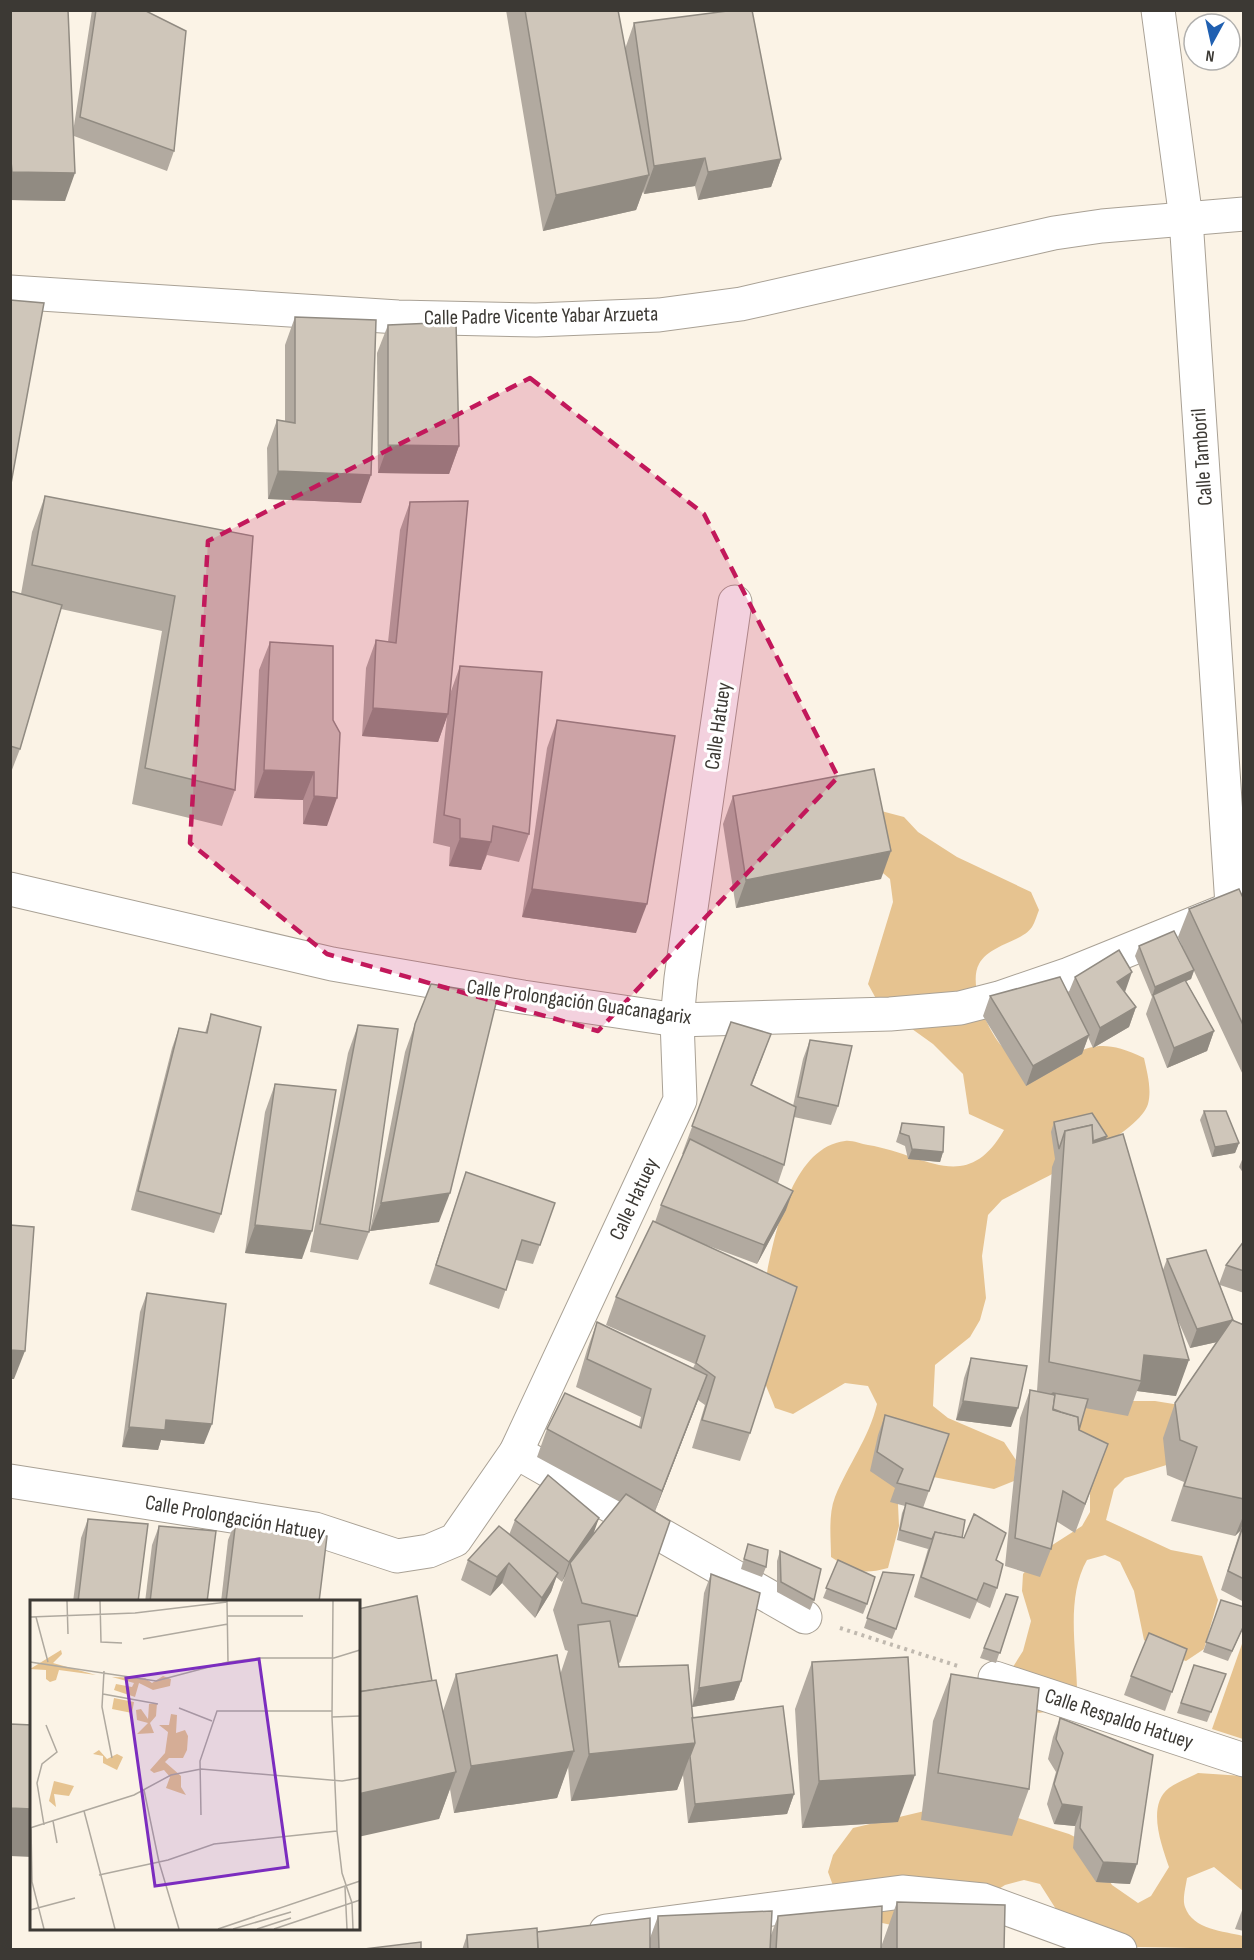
<svg xmlns="http://www.w3.org/2000/svg" width="1254" height="1960" font-family="'Sofia Sans Condensed',sans-serif">
<rect width="100%" height="100%" fill="#fbf3e6"/>
<g fill="#e6c390">
<path d="M 847,802 L 904,817 L 918,832 L 957,857 L 1031,892 L 1039,910 C 1037,915 1035,922 1032,927 C 1022,942 990,944 979,964 C 967,985 990,1039 1008,1052 C 1018,1059 1031,1063 1042,1069 C 1086,1049 1096,1035 1144,1058 C 1147,1072 1152,1089 1148,1104 C 1139,1135 1033,1183 1002,1200 L 988,1215 L 982,1256 L 986,1298 L 980,1320 L 970,1337 L 935,1365 L 933,1406 L 948,1418 L 1004,1442 L 1016,1460 L 1014,1481 L 994,1489 L 913,1473 L 897,1483 L 899,1526 L 888,1568 C 862,1575 854,1572 831,1557 C 831,1538 828,1515 835,1497 C 848,1465 869,1438 877,1404 L 868,1386 L 845,1383 L 793,1414 L 775,1408 C 768,1389 754,1361 753,1343 C 751,1328 760,1308 763,1293 C 772,1249 787,1148 845,1141 C 852,1140 861,1144 868,1145 C 925,1154 966,1196 1004,1130 L 969,1114 L 963,1074 L 933,1044 L 880,1006 L 868,984 L 893,902 L 890,879 L 839,836 Z"/>
<path d="M 1091,1401 L 1155,1401 L 1186,1406 L 1224,1447 L 1125,1478 L 1114,1489 L 1106,1520 L 1171,1550 L 1202,1556 L 1218,1600 L 1204,1649 L 1186,1661 L 1156,1651 L 1144,1640 L 1134,1591 L 1120,1562 L 1105,1555 L 1087,1560 C 1066,1597 1076,1647 1077,1688 C 1048,1718 1046,1716 1007,1706 L 997,1692 L 1023,1651 L 1031,1621 L 1022,1591 L 1023,1574 L 1043,1551 L 1082,1526 L 1090,1512 L 1090,1480 L 1069,1420 Z"/>
<polygon points="1243,1641 1243,1739 1212,1729"/>
<path d="M 1198,1773 L 1243,1776 L 1243,1891 L 1214,1867 L 1187,1878 C 1186,1886 1182,1899 1185,1907 C 1193,1930 1224,1931 1243,1936 L 1243,1949 L 1088,1946 L 1075,1939 L 1040,1884 L 1024,1880 L 1005,1885 L 944,1924 L 910,1929 L 859,1918 L 835,1891 L 828,1872 L 833,1855 L 853,1828 L 933,1809 L 1018,1818 L 1069,1834 L 1085,1842 L 1112,1885 L 1138,1903 L 1151,1896 L 1169,1867 C 1162,1846 1146,1806 1169,1788 C 1177,1782 1189,1778 1198,1773 Z"/>
</g>
<g fill="none" stroke-linecap="round" stroke-linejoin="round">
<defs>
<g id="minor">
<polyline points="1158,10 1186,219 1232,905"/>
<polyline points="10,292 398,317 536,320 659,315 741,304 1054,233 1102,226 1244,214"/>
<polyline points="10,889 332,964 523,997 677,1020 890,1014 960,1008 999,998 1069,974 1232,908 1232,905 1244,900"/>
<polyline points="516,1452 805,1617"/>
<polyline points="10,1481 315,1529 397,1556 429,1551 455,1540 516,1452 680,1100 677,1020 681,978 735,602"/>
<polyline points="995,1678 1244,1760"/>
<polyline points="606,1931 902,1892 983,1900 1120,1950"/>
</g>
</defs>
<use href="#minor" stroke="#a9a195" stroke-width="35"/>
<polyline stroke="#c0b9af" stroke-width="4" stroke-dasharray="3 4.5" stroke-linecap="butt" points="840,1628 961,1667"/>
<use href="#minor" stroke="#fff" stroke-width="33"/>
</g>
<g fill="#b2aaa0">
<polygon points="10,10 73,132 92,10 144,10 174,151 167,171 74,136 65,201 10,200"/>
<polygon points="506,10 618,10 625,49 634,23 781,159 771,187 698,200 695,186 644,194 643,191 636,210 543,231"/>
<polygon points="295,317 361,503 268,499 267,448 277,420 285,421 285,345"/>
<polygon points="388,325 459,446 449,474 378,473 377,353"/>
<polygon points="45,496 253,536 235,790 222,826 132,804 162,631 61,609 20,749 10,775 10,591 21,594 32,532"/>
<polygon points="410,502 450,694 460,666 529,834 519,862 487,855 481,870 449,866 450,847 433,843 447,716 438,742 362,736 366,668 376,640 388,642 400,530"/>
<polygon points="270,642 333,646 327,826 303,824 303,800 254,798 259,670"/>
<polygon points="557,720 636,933 522,917 547,748"/>
<polygon points="733,796 881,879 736,908 723,824"/>
<polygon points="1244,900 1244,1077 1194,971 1191,979 1186,981 1214,1031 1207,1051 1167,1068 1146,1014 1152,997 1135,956 1139,946 1187,956 1178,937 1189,909"/>
<polygon points="1075,977 1125,992 1124,992 1136,1007 1129,1027 1093,1048 1088,1037 1082,1054 1026,1086 983,1016 990,996 1068,994"/>
<polygon points="211,1014 221,1214 214,1233 131,1210 172,1048 179,1028 205,1033"/>
<polygon points="731,1022 771,1034 752,1085 793,1106 803,1059 810,1040 838,1106 831,1125 794,1117 784,1165 778,1183 786,1210 757,1264 701,1243 750,1433 740,1461 692,1448 705,1405 698,1400 655,1511 637,1616 620,1663 618,1662 619,1667 692,1718 794,1794 787,1814 688,1823 683,1775 677,1790 571,1801 568,1766 557,1798 454,1813 450,1789 439,1819 432,1681 443,1711 456,1674 561,1680 561,1672 568,1651 565,1650 553,1610 565,1576 562,1582 556,1577 551,1592 535,1618 502,1583 490,1596 461,1580 468,1560 509,1535 515,1520 593,1535 620,1502 537,1457 547,1429 639,1426 641,1417 576,1387 587,1350 597,1322 693,1368 695,1364 606,1325 616,1297 655,1222 661,1205 684,1154 682,1154"/>
<polygon points="415,1024 439,1222 370,1231 405,1052"/>
<polygon points="358,1025 369,1232 358,1260 310,1252 348,1053"/>
<polygon points="275,1084 302,1259 245,1253 265,1112"/>
<polygon points="1204,1111 1239,1143 1235,1153 1212,1157 1200,1120"/>
<polygon points="1054,1122 1107,1136 1106,1139 1163,1270 1167,1259 1219,1284 1226,1265 1244,1241 1244,1293 1220,1285 1233,1321 1244,1325 1244,1602 1221,1590 1240,1531 1235,1536 1171,1521 1184,1482 1167,1475 1163,1438 1175,1403 1217,1342 1190,1348 1176,1316 1176,1396 1137,1391 1128,1416 1085,1408 1079,1430 1108,1444 1075,1533 1056,1521 1051,1549 1040,1577 1005,1566 1020,1418 1030,1390 1037,1391 1052,1167 1055,1159 1051,1132"/>
<polygon points="902,1123 943,1152 940,1162 908,1159 905,1146 896,1142"/>
<polygon points="1244,1155 1244,1174 1239,1167"/>
<polygon points="466,1172 555,1203 533,1264 516,1260 499,1309 429,1284"/>
<polygon points="147,1293 204,1444 161,1440 158,1450 122,1447 140,1312"/>
<polygon points="971,1358 1011,1427 956,1420 964,1378"/>
<polygon points="885,1415 949,1434 923,1508 962,1538 996,1560 997,1588 990,1608 977,1602 970,1619 914,1597 928,1549 897,1540 902,1513 905,1506 890,1502 895,1488 870,1471 878,1435"/>
<polygon points="88,1519 138,1602 73,1602 81,1538"/>
<polygon points="236,1520 319,1602 221,1602 228,1540"/>
<polygon points="159,1526 207,1602 145,1602 152,1545"/>
<polygon points="748,1544 766,1567 762,1577 741,1569"/>
<polygon points="780,1551 814,1600 810,1610 777,1592 777,1561"/>
<polygon points="838,1560 867,1604 863,1614 823,1598"/>
<polygon points="883,1572 896,1629 892,1639 864,1628"/>
<polygon points="711,1574 741,1681 734,1700 692,1707 704,1593"/>
<polygon points="1018,1597 996,1663 980,1658 984,1648"/>
<polygon points="1221,1600 1244,1607 1244,1626 1228,1661 1203,1652"/>
<polygon points="1187,1649 1165,1711 1124,1695 1131,1676"/>
<polygon points="812,1662 898,1822 802,1828 795,1709"/>
<polygon points="1194,1665 1226,1674 1207,1722 1177,1713"/>
<polygon points="951,1674 1029,1789 1012,1836 921,1820 933,1721"/>
<polygon points="1060,1718 1130,1884 1096,1882 1073,1848 1075,1826 1054,1824 1047,1804 1056,1772 1048,1759 1053,1737"/>
<polygon points="897,1902 1004,1950 462,1950 467,1935 537,1932 650,1938 658,1916 771,1935 778,1916 881,1947"/>
<polygon points="1244,1905 1244,1931 1235,1929"/>
</g>
<g fill="#918b82">
<polygon points="705,158 695,186 644,194 654,166"/>
<polygon points="781,159 771,187 698,200 708,172"/>
<polygon points="12,172 75,173 65,201 10,200 10,177"/>
<polygon points="649,175 636,210 543,231 556,195"/>
<polygon points="388,445 459,446 449,474 378,473"/>
<polygon points="278,471 371,475 361,503 268,499"/>
<polygon points="373,708 448,714 438,742 362,736"/>
<polygon points="264,770 314,772 303,800 254,798"/>
<polygon points="314,796 337,798 327,826 303,824"/>
<polygon points="460,838 491,842 481,870 449,866"/>
<polygon points="891,851 881,879 736,908 746,880"/>
<polygon points="532,889 647,904 636,933 522,917"/>
<polygon points="1194,970 1191,979 1153,996 1153,995 1152,997 1155,987"/>
<polygon points="1132,972 1125,992 1110,1002 1117,982"/>
<polygon points="1136,1007 1129,1027 1093,1048 1100,1028"/>
<polygon points="1214,1031 1207,1051 1167,1068 1174,1048"/>
<polygon points="1089,1035 1082,1054 1026,1086 1033,1066"/>
<polygon points="1107,1136 1103,1146 1064,1150"/>
<polygon points="1239,1143 1235,1153 1212,1157 1215,1147"/>
<polygon points="912,1149 943,1152 940,1162 908,1159"/>
<polygon points="793,1191 786,1210 757,1264 764,1245"/>
<polygon points="450,1193 439,1222 370,1231 381,1203"/>
<polygon points="255,1225 312,1231 302,1259 245,1253"/>
<polygon points="1233,1320 1226,1340 1190,1348 1197,1329"/>
<polygon points="10,1350 25,1351 14,1379 10,1379"/>
<polygon points="1144,1355 1189,1360 1176,1396 1137,1391 1141,1381"/>
<polygon points="707,1375 697,1403 652,1519 662,1491"/>
<polygon points="963,1401 1018,1408 1011,1427 956,1420"/>
<polygon points="166,1420 212,1424 204,1444 161,1440 158,1450 122,1447 129,1427"/>
<polygon points="1244,1514 1244,1522 1240,1531 1235,1536"/>
<polygon points="599,1518 592,1538 570,1563 565,1576 562,1582 569,1562"/>
<polygon points="509,1563 502,1583 490,1596 497,1577"/>
<polygon points="558,1573 551,1592 535,1618 542,1598"/>
<polygon points="741,1681 734,1700 692,1707 699,1688"/>
<polygon points="695,1743 677,1790 571,1801 589,1754"/>
<polygon points="574,1751 557,1798 454,1813 471,1766"/>
<polygon points="456,1772 439,1819 358,1837 358,1794"/>
<polygon points="915,1775 898,1822 802,1828 819,1781"/>
<polygon points="794,1794 787,1814 688,1823 695,1804"/>
<polygon points="1062,1804 1082,1807 1075,1826 1054,1824"/>
<polygon points="10,1808 32,1809 32,1857 10,1856"/>
<polygon points="1103,1862 1137,1864 1130,1884 1096,1882"/>
</g>
<g fill="#cfc6ba" stroke="#918b82" stroke-width="1.5">
<polygon points="10,10 68,10 75,173 12,172 10,150"/>
<polygon points="96,10 144,10 186,31 174,151 80,117"/>
<polygon points="525,10 618,10 649,175 556,195"/>
<polygon points="735,10 752,10 781,159 708,172 705,158 654,166 634,23"/>
<polygon points="10,300 44,303 10,489"/>
<polygon points="295,317 376,320 371,475 278,471 277,420 295,423"/>
<polygon points="456,322 459,446 388,445 388,325"/>
<polygon points="45,496 253,536 235,790 145,768 175,596 32,565"/>
<polygon points="468,501 448,714 373,708 376,640 396,643 410,502"/>
<polygon points="10,591 62,605 20,749 10,746"/>
<polygon points="270,642 333,646 333,720 340,733 337,798 314,796 314,772 264,770"/>
<polygon points="460,666 542,672 529,834 493,826 491,842 460,838 460,819 444,815"/>
<polygon points="557,720 675,736 647,904 532,889"/>
<polygon points="874,769 891,851 746,880 733,796"/>
<polygon points="1239,889 1244,900 1244,1027 1189,909"/>
<polygon points="1174,931 1194,970 1155,987 1139,946"/>
<polygon points="1119,950 1132,972 1117,982 1136,1007 1100,1028 1075,977"/>
<polygon points="1060,977 1089,1035 1033,1066 990,996"/>
<polygon points="1185,980 1214,1031 1174,1048 1153,995"/>
<polygon points="431,984 498,995 450,1193 381,1203 415,1024"/>
<polygon points="211,1014 261,1027 221,1214 138,1191 179,1028 207,1033"/>
<polygon points="731,1022 771,1034 751,1085 796,1107 784,1165 692,1126"/>
<polygon points="358,1025 398,1029 369,1232 320,1224"/>
<polygon points="810,1040 852,1046 838,1106 798,1097"/>
<polygon points="275,1084 336,1090 312,1231 255,1225"/>
<polygon points="1204,1111 1226,1111 1239,1143 1215,1147"/>
<polygon points="1092,1113 1107,1136 1093,1141 1092,1125 1065,1131 1059,1149 1054,1122"/>
<polygon points="902,1123 944,1127 943,1152 912,1149 909,1136 900,1133"/>
<polygon points="1092,1125 1093,1143 1123,1134 1189,1360 1144,1355 1141,1381 1049,1362 1065,1131"/>
<polygon points="690,1139 793,1191 764,1245 661,1205"/>
<polygon points="466,1172 555,1203 540,1245 522,1240 506,1290 436,1265"/>
<polygon points="653,1221 797,1287 750,1433 702,1420 715,1377 696,1363 705,1336 616,1297"/>
<polygon points="10,1225 34,1227 25,1351 10,1350"/>
<polygon points="1244,1241 1244,1271 1226,1265"/>
<polygon points="1206,1250 1233,1320 1197,1329 1167,1259"/>
<polygon points="147,1293 226,1304 212,1424 166,1420 165,1430 129,1427"/>
<polygon points="1232,1320 1244,1325 1244,1499 1184,1486 1197,1447 1180,1440 1175,1403"/>
<polygon points="597,1322 707,1375 662,1491 547,1429 565,1393 641,1428 651,1389 587,1359"/>
<polygon points="971,1358 1027,1366 1018,1408 963,1401"/>
<polygon points="1030,1390 1055,1395 1053,1410 1078,1417 1079,1430 1108,1444 1085,1504 1063,1491 1051,1549 1015,1538"/>
<polygon points="1053,1393 1088,1399 1079,1430 1078,1417 1061,1412 1053,1409 1055,1395 1052,1394"/>
<polygon points="885,1415 949,1434 929,1491 897,1483 903,1469 877,1452"/>
<polygon points="548,1475 599,1518 569,1562 515,1520"/>
<polygon points="626,1494 670,1521 637,1616 582,1603 570,1563"/>
<polygon points="906,1503 965,1520 962,1538 935,1532 932,1539 900,1530"/>
<polygon points="974,1514 1006,1533 996,1560 1003,1564 997,1588 984,1583 977,1600 921,1577 935,1532 964,1538"/>
<polygon points="88,1519 148,1524 138,1602 78,1602"/>
<polygon points="236,1520 327,1536 319,1602 226,1602"/>
<polygon points="1244,1523 1244,1579 1228,1571"/>
<polygon points="159,1526 216,1531 207,1602 150,1602"/>
<polygon points="499,1526 558,1573 542,1598 509,1563 497,1577 468,1560"/>
<polygon points="748,1544 768,1550 766,1567 744,1559"/>
<polygon points="780,1551 821,1569 814,1600 781,1582"/>
<polygon points="838,1560 875,1577 867,1604 826,1588"/>
<polygon points="883,1572 914,1575 896,1629 867,1618"/>
<polygon points="711,1574 760,1593 741,1681 699,1688"/>
<polygon points="1006,1594 1018,1597 1000,1653 984,1648"/>
<polygon points="417,1596 432,1681 358,1692 358,1609"/>
<polygon points="1221,1600 1244,1607 1244,1625 1232,1651 1206,1642"/>
<polygon points="610,1621 619,1667 688,1665 695,1743 589,1754 578,1625"/>
<polygon points="1149,1633 1187,1649 1172,1692 1131,1676"/>
<polygon points="557,1655 574,1751 471,1766 456,1674"/>
<polygon points="908,1657 915,1775 819,1781 812,1662"/>
<polygon points="1194,1665 1226,1674 1211,1712 1181,1703"/>
<polygon points="951,1674 1039,1688 1029,1789 938,1773"/>
<polygon points="436,1680 456,1772 358,1794 358,1692"/>
<polygon points="783,1706 794,1794 695,1804 690,1756 695,1743 692,1718"/>
<polygon points="1060,1718 1153,1755 1137,1864 1103,1862 1080,1828 1082,1807 1062,1804 1054,1784 1063,1753 1056,1739"/>
<polygon points="10,1724 32,1725 32,1809 10,1808"/>
<polygon points="897,1902 1005,1905 1004,1950 897,1950"/>
<polygon points="882,1906 881,1950 776,1950 778,1916"/>
<polygon points="772,1911 770,1950 659,1950 658,1916"/>
<polygon points="650,1918 650,1950 538,1950 537,1932"/>
<polygon points="537,1928 538,1950 468,1950 467,1935"/>
<polygon points="421,1942 421,1950 356,1950"/>
</g>
<path fill="#c2185b" fill-opacity="0.2" stroke="#c2185b" stroke-width="4.5" stroke-dasharray="12 8" stroke-linejoin="round" d="M 530,378 L 704,514 L 838,777 L 598,1031 L 327,954 L 190,843 L 208,541 Z"/>
<g text-anchor="middle" dominant-baseline="central" stroke-width="6" stroke-linejoin="round" paint-order="stroke">
<g font-size="21" fill="#3c3934" stroke="#fff">
<text transform="translate(541 316) rotate(-1)">Calle Padre Vicente Yabar Arzueta</text>
<text transform="translate(1202 457) rotate(-94)">Calle Tamboril</text>
<text transform="translate(718 726) rotate(-82)">Calle Hatuey</text>
<text transform="translate(579 1002) rotate(8)">Calle Prolongación Guacanagarix</text>
<text transform="translate(634 1199) rotate(-65)">Calle Hatuey</text>
<text transform="translate(235 1518) rotate(10)">Calle Prolongación Hatuey</text>
<text transform="translate(1119 1719) rotate(18)">Calle Respaldo Hatuey</text>
</g>
</g>
<g transform="translate(30 1600)">
<rect width="330" height="330" fill="#fbf3e6"/>
<path d="M 31,50 L 32,54 L 23,63 L 66,75 L 29,70 L 26,80 L 20,82 L 16,79 L 16,70 L 0,69 ZM 133,76 L 141,79 L 140,86 L 123,90 L 109,83 L 105,97 L 84,90 L 86,84 L 102,87 L 104,83 L 82,77 L 115,78 L 122,83 ZM 84,98 L 104,102 L 102,113 L 82,109 ZM 127,103 L 126,116 L 120,123 L 124,133 L 107,134 L 118,123 L 107,120 L 106,110 L 111,109 L 118,119 L 119,104 ZM 141,114 L 147,115 L 146,133 L 155,130 L 158,136 L 157,150 L 153,158 L 139,158 L 135,162 L 151,176 L 151,187 L 156,195 L 136,188 L 140,177 L 134,170 L 124,173 L 120,170 L 135,153 L 138,132 L 129,125 L 139,125 ZM 69,150 L 77,159 L 87,154 L 93,157 L 87,170 L 73,163 L 73,156 L 63,154 ZM 24,181 L 44,186 L 39,196 L 24,194 L 26,207 L 19,201 Z" fill="#e6c390"/>
<path fill="none" stroke="#afa99f" stroke-width="1.5" d="M 37,1 L 38,34M 70,1 L 71,42 L 92,43M 197,1 L 198,62M 303,1 L 302,117 L 307,231 L 312,273 L 322,303 L 323,329M 197,16 L 273,16M 0,17 L 105,13 L 197,2M 6,17 L 18,62M 113,39 L 198,24M 0,62 L 126,81 L 198,62 L 229,58 L 304,58 L 330,50M 74,71 L 72,107 L 82,158M 73,94 L 128,104M 149,108 L 182,121M 302,117 L 330,116M 114,190 L 129,262 L 149,329M 54,211 L 85,329M 171,215 L 170,161 L 187,111 L 302,111M 23,221 L 27,243M 14,225 L 7,183 L 12,164 L 27,152 L 16,125M 0,228 L 104,195 L 141,175 L 171,169 L 312,181 L 330,178M 1,228 L 2,282 L 14,329M 69,275 L 138,260 L 184,244 L 307,231M 315,287 L 317,329M 0,310 L 45,298M 188,329 L 330,281M 203,329 L 261,312M 227,329 L 261,318M 244,329 L 330,300"/>
<path fill="#7b2cbf" fill-opacity="0.15" stroke="#7b2cbf" stroke-width="3" d="M 229,59 L 258,267 L 125,286 L 96,78 Z"/>
<rect width="330" height="330" fill="none" stroke="#3c3934" stroke-width="3"/>
</g>
<rect width="1254" height="1960" fill="none" stroke="#3c3934" stroke-width="24"/>
<g transform="translate(1212 42) rotate(188)"><circle r="28" fill="#ffffff" stroke="#b1b0ae" stroke-width="1.5"/>
<path d="M0-4.5L10 22L0 15L-10 22Z" fill="#2060b1"/>
<text y="-9" font-size="16" font-weight="bold" text-anchor="middle" fill="#3c3934">N</text>
</g>
</svg>
